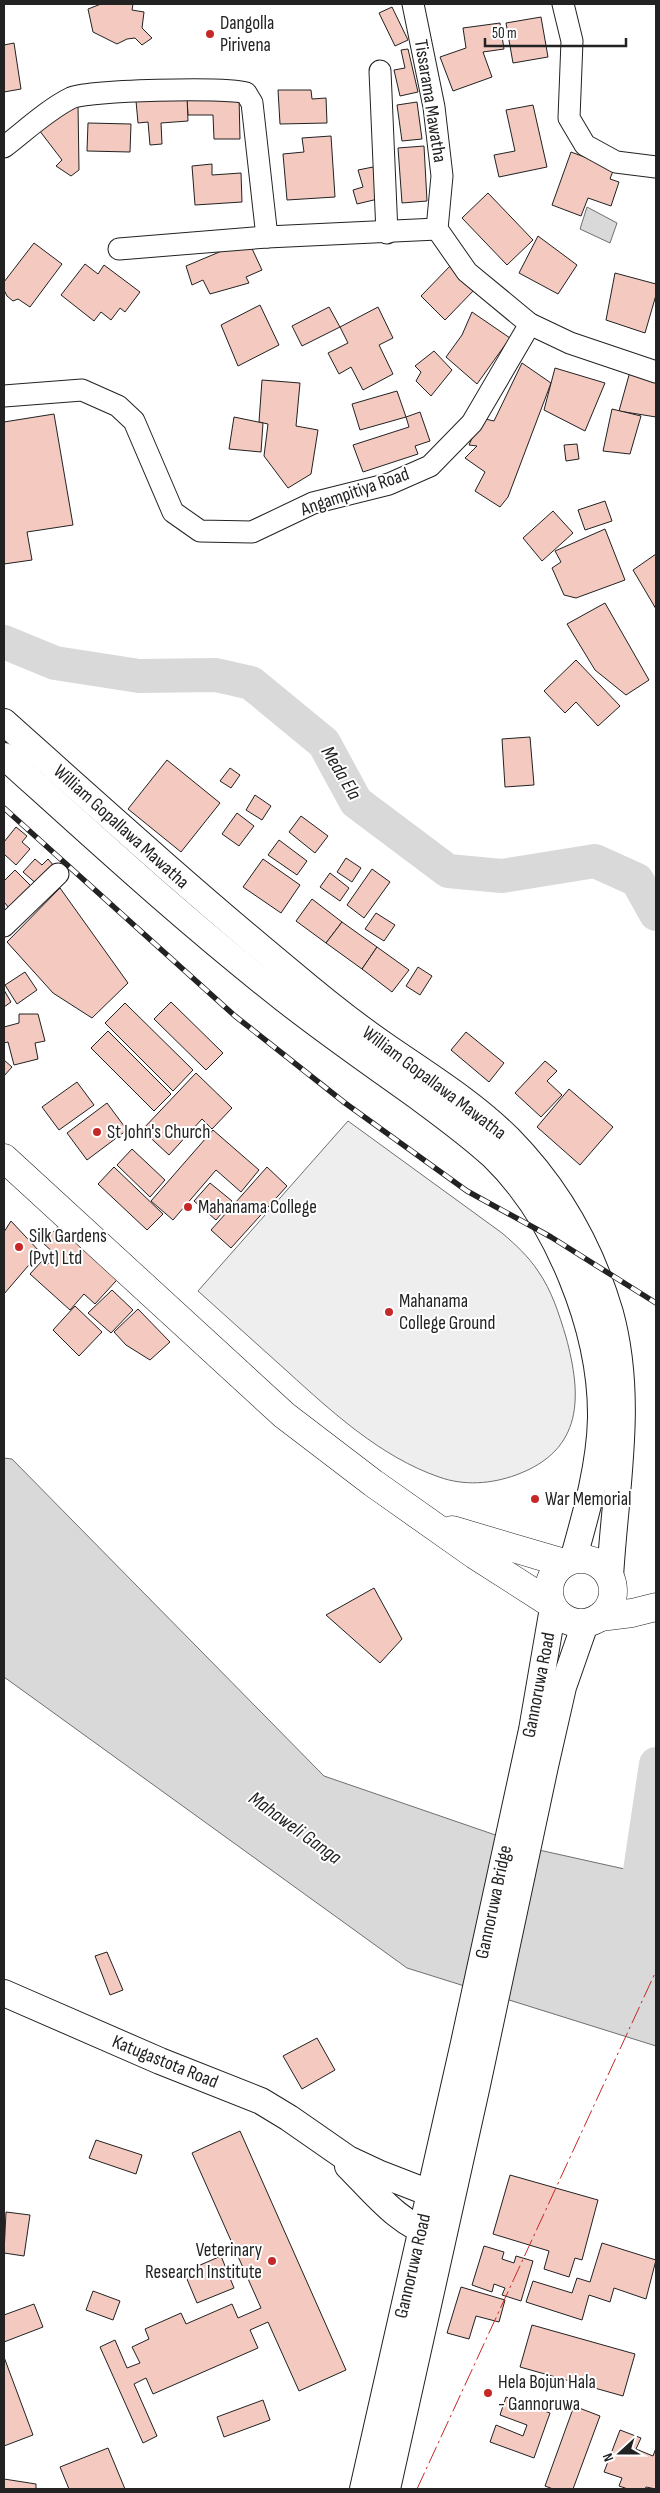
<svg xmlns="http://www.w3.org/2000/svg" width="660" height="2493" font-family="'Sofia Sans Condensed',sans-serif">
<rect width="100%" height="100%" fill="#fff"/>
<path fill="#eee" stroke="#6f6f6f" d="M 348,1121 L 502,1233 C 516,1245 528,1256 538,1271 C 552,1291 559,1314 566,1337 C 582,1396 584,1450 516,1475 C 491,1484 464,1486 439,1477 C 381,1457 332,1412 288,1372 C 258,1345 228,1318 198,1291 Z"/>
<g fill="#d9d9d9" stroke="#6f6f6f">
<polygon points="587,207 617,223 610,243 580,229"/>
<polygon points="4,1458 12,1459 324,1776 539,1850 656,1876 656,2046 407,1968 4,1677"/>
</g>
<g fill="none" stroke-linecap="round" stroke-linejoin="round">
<g stroke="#d9d9d9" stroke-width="34">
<polyline points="4,642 55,663 139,676 216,675 251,683 324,743 356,802 448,871 502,876 595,861 637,880 656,914"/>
<polyline points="627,1916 640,1871 656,1764"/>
</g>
</g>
<g fill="#f3c9c0" stroke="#222">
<polygon points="101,4 133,4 132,10 144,12 142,28 152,38 142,45 135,38 127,39 117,44 93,32 88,9"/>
<polygon points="392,7 408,40 395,46 379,13"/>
<polygon points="541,17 548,57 513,63 506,23"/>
<polygon points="500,23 504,49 483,52 492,77 453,91 440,57 466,48 463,28"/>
<polygon points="14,43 21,89 4,92 4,45"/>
<polygon points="408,49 418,92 400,96 394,70 405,68 401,50"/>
<polygon points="278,90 311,90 312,99 326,98 327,123 280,124"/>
<polygon points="239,96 240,139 214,139 213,115 188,115 187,97"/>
<polygon points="187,97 188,121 161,123 162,144 150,145 148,122 138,123 136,101"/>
<polygon points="417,102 422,139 402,141 397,105"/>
<polygon points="78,104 79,170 71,176 56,166 62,160 39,130"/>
<polygon points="533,105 547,167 499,177 494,155 515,151 506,110"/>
<polygon points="88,123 131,124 130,152 87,151"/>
<polygon points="331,136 335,197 287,200 283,154 304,152 302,138"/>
<polygon points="424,146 427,201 402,203 398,148"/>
<polygon points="571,152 614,168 610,179 619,182 611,206 588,198 581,216 552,205"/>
<polygon points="212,164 212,175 241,173 242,202 195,205 192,166"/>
<polygon points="373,167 382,198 357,204 353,190 363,187 358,170"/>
<polygon points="488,193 533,240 507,265 462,218"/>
<polygon points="538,236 577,265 558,294 519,273"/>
<polygon points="248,240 262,270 246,277 249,283 210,294 203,280 192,285 186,266"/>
<polygon points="34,243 62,264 30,307 18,299 13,301 7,296 4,290 4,282"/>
<polygon points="85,264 98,274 104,265 140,292 125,312 120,308 111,320 101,312 94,321 61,295"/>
<polygon points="452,264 476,288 445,320 421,296"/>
<polygon points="615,273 656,284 656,295 645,333 606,320"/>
<polygon points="260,305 279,345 238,366 221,325"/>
<polygon points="329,307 340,327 302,346 292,326"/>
<polygon points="378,307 393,338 379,345 393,374 363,390 351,367 339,374 328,353 348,343 340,327"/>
<polygon points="472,312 510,338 477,384 446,357 462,335"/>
<polygon points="434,351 452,370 431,396 416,381 421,372 415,366"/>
<polygon points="522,363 551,383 508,497 500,507 475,491 485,472 465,458 477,446 469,445 481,418 494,421"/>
<polygon points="555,368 605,383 585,431 544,410"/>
<polygon points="631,368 656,377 656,417 619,411"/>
<polygon points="262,380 300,383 296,426 318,430 311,474 288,488 264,456 268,424 259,422"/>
<polygon points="397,391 406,417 360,430 352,404"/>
<polygon points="612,409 641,416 630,454 603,451"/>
<polygon points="420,412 430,441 415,446 418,454 363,472 353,445 409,427 406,417"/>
<polygon points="54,414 73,525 27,532 32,560 4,564 4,422"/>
<polygon points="234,417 263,423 261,452 229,449"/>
<polygon points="577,444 579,459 566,461 564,445"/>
<polygon points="605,501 612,521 585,530 578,510"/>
<polygon points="553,511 573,533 542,561 523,538"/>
<polygon points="605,529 625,580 576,598 564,595 552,568 561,562 555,551"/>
<polygon points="656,554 656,609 633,570"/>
<polygon points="605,603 649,680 626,695 595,670 567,624"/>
<polygon points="576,660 620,706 598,726 576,702 565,713 544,691"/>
<polygon points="530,737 534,785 505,787 502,739"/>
<polygon points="167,760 220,803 181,852 128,809"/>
<polygon points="230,768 240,775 231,788 220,781"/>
<polygon points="255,795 271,806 262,820 246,810"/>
<polygon points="237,813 254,826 239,846 222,834"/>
<polygon points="301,816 328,836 315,853 289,832"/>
<polygon points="16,827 27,836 22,842 30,849 16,865 4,854 4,842"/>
<polygon points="279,840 307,861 297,875 268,855"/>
<polygon points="346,858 361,868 352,882 337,872"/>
<polygon points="35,859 42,865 48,859 55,867 38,885 23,872"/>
<polygon points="263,859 300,885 281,913 243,887"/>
<polygon points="372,869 390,882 364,918 347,905"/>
<polygon points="15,870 33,888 10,909 4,902 4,881"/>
<polygon points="330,873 349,888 340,901 320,887"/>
<polygon points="60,888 128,983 92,1018 53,993 7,942"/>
<polygon points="312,899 342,922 326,943 296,921"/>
<polygon points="376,913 395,925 384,941 365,929"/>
<polygon points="342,922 377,947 362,969 326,943"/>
<polygon points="377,947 409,970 392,992 362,969"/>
<polygon points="418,967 432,976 420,995 406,986"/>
<polygon points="25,972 37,990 17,1004 5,985"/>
<polygon points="4,990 11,1002 4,1007"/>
<polygon points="171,1002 223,1053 206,1070 154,1019"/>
<polygon points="125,1003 193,1070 173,1091 105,1023"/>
<polygon points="19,1014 38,1014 45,1041 35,1043 38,1059 14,1065 8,1042 4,1043 4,1027 19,1023"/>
<polygon points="108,1031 171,1094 154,1111 91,1048"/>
<polygon points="466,1032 504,1063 489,1082 451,1050"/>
<polygon points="4,1060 12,1067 4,1076"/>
<polygon points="545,1061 557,1071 547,1081 562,1095 541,1117 515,1093"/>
<polygon points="196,1073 232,1108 212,1129 202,1119 169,1155 142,1130"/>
<polygon points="77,1082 94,1105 59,1130 42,1107"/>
<polygon points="569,1089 613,1127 580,1165 537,1127"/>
<polygon points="107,1103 127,1130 87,1160 67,1133"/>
<polygon points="213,1130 259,1170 241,1192 216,1170 173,1220 151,1201"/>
<polygon points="132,1149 165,1180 150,1197 117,1165"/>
<polygon points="114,1167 163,1214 147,1230 98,1184"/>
<polygon points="267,1167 287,1186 231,1248 211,1230"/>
<polygon points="210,1183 232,1201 216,1220 194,1201"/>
<polygon points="66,1218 125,1271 95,1304 84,1294 70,1310 30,1274 42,1261 47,1265 56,1255 43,1243"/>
<polygon points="11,1221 40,1252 4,1294 4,1232"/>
<polygon points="112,1290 133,1310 111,1333 88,1313"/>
<polygon points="75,1306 102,1332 79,1356 53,1330"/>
<polygon points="138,1309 170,1342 150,1360 126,1345 114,1332"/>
<polygon points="374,1588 402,1639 380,1663 326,1615"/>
<polygon points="107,1952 123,1990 110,1995 95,1956"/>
<polygon points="317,2038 335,2070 302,2089 283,2056"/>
<polygon points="240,2131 346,2370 299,2391 268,2322 250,2330 258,2348 153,2394 146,2378 134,2384 157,2436 143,2443 100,2347 115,2340 127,2368 140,2363 132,2347 149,2339 145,2329 181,2313 186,2324 232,2304 238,2318 261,2308 192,2153"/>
<polygon points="96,2140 142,2155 136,2174 89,2158"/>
<polygon points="510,2175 598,2200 582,2260 575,2258 569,2277 544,2269 549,2251 493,2234"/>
<polygon points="6,2212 30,2215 24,2256 4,2253"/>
<polygon points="602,2243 656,2260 646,2299 614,2288 610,2302 589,2295 582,2320 526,2302 533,2281 572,2293 577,2278 590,2282"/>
<polygon points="484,2246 504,2252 502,2259 514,2263 516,2256 533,2261 521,2301 502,2295 505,2288 494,2284 492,2292 472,2285"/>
<polygon points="221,2256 234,2288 197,2303 184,2272"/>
<polygon points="461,2287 505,2300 499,2322 476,2316 469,2339 447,2333"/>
<polygon points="93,2291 120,2301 113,2320 86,2310"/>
<polygon points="34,2304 43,2327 4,2342 4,2315"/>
<polygon points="532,2325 635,2354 623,2396 520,2367"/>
<polygon points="4,2357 33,2435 4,2446"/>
<polygon points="506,2397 550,2413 534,2458 490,2442 496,2425 523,2436 527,2425 500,2415"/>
<polygon points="263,2400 270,2420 224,2437 217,2417"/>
<polygon points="574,2406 600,2416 573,2489 553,2489 545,2486"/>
<polygon points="620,2430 641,2438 636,2449 653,2456 656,2448 656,2489 646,2487 645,2489 628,2489 619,2486 622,2478 604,2472"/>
<polygon points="108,2448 125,2489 69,2489 60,2467"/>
<polygon points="4,2479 36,2484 36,2489 4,2489"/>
</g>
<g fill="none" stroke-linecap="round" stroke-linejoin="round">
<defs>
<g id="minor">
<polyline points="413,4 434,107 442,176 437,229 467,272 530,324 570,343 656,372"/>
<polyline points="563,4 572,41 569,118 585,145 616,162 656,167"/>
<polyline points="380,71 387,233"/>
<path d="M 4,147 C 25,131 47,110 71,98 C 87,90 228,87 246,93 L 252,103 L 267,237"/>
<polyline points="119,249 267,237 437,229"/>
<polyline points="4,396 82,390 118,406 134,421 173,512 200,531 252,532 313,503 389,484 430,466 472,423 530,324"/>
<polyline points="4,926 58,874"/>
</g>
<g id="major">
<path d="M 4,722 C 98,806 192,891 289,971 C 321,998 353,1024 387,1047 C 429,1076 473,1103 509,1139 C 557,1188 591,1248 610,1313 C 634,1400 615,1489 610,1577"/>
<path d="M 4,756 C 95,838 186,922 283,998 C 325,1031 369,1062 413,1093 C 440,1113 468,1133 493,1156 C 557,1218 602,1329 601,1418 C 600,1466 586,1514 573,1560"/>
<polyline points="4,1993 160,2061 261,2101 289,2118 348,2159 378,2173 445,2199"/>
<path d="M 348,2166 C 374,2192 400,2226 436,2235"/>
<polyline points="363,2489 464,2043 532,1730 553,1608"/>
<polyline points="387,2489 477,2085 545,1766 563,1687 585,1624"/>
</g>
<g id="highway">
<polyline points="4,1158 284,1415 373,1483 475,1555 550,1603"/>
<polyline points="452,1530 564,1563"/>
<circle cx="581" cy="1591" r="32"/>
<polyline points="600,1617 632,1613 656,1607"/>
</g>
</defs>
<use href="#minor" stroke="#222" stroke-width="23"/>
<use href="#major" stroke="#222" stroke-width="28"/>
<use href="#highway" stroke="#222" stroke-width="29"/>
<use href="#minor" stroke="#fff" stroke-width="21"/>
<use href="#major" stroke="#fff" stroke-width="26"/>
<use href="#highway" stroke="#fff" stroke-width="28"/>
<defs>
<polyline id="rail" points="4,808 235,1016 345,1103 467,1191 551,1237 656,1303"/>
</defs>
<use href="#rail" stroke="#222" stroke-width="5.5"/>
<use href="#rail" stroke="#fff" stroke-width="4" stroke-dasharray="11" stroke-linecap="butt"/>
<polyline stroke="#c62828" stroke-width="1" stroke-dasharray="18 4 2.5 4" stroke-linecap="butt" points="417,2489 656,1971"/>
</g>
<g fill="#c62828" stroke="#fff" stroke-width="2">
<circle cx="210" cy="34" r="5"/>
<circle cx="97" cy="1132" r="5"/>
<circle cx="188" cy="1207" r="5"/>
<circle cx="19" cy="1247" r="5"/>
<circle cx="389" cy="1312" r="5"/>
<circle cx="535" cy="1499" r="5"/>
<circle cx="272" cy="2261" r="5"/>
<circle cx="488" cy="2393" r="5"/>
</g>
<g text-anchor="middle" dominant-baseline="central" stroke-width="4" stroke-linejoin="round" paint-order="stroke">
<g font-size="19" fill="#222" stroke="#fff" text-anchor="start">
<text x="220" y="23">Dangolla<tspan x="220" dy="22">Pirivena</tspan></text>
<text x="107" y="1132">St John's Church</text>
<text x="198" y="1207">Mahanama College</text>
<text x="29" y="1236">Silk Gardens<tspan x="29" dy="22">(Pvt) Ltd</tspan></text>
<text x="399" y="1301">Mahanama<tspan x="399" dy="22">College Ground</tspan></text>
<text x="545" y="1499">War Memorial</text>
<text x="262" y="2250" text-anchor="end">Veterinary<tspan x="262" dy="22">Research Institute</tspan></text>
<text x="498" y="2382">Hela Bojun Hala<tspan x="498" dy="22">- Gannoruwa</tspan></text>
</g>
<g font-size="19" fill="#222" stroke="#fff">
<text transform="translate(430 101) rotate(81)">Tissarama Mawatha</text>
<text transform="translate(355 492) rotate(-19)">Angampitiya Road</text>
<text transform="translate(121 827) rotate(42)">William Gopallawa Mawatha</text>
<text transform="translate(434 1083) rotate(37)">William Gopallawa Mawatha</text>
<text transform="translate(539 1685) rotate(-79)">Gannoruwa Road</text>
<text transform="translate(494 1902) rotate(-78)">Gannoruwa Bridge</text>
<text transform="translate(165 2062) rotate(22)">Katugastota Road</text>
<text transform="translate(413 2266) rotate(-77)">Gannoruwa Road</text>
</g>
<g font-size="20" font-style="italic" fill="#222" stroke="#fff">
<text transform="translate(341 773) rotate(59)">Meda Ela</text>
<text transform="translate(295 1828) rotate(36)">Mahaweli Ganga</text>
</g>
</g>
<rect width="660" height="2493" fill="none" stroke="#222222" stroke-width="10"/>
<g transform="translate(620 2453) rotate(249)" stroke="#ffffff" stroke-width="4" paint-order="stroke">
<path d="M0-4L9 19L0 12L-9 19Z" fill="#222222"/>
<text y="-8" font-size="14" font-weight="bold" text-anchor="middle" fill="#222222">N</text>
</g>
<path d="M485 38v8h141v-8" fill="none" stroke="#222222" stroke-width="2.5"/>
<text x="492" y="38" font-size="15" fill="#222222" stroke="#ffffff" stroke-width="4" paint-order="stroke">50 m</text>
</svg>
